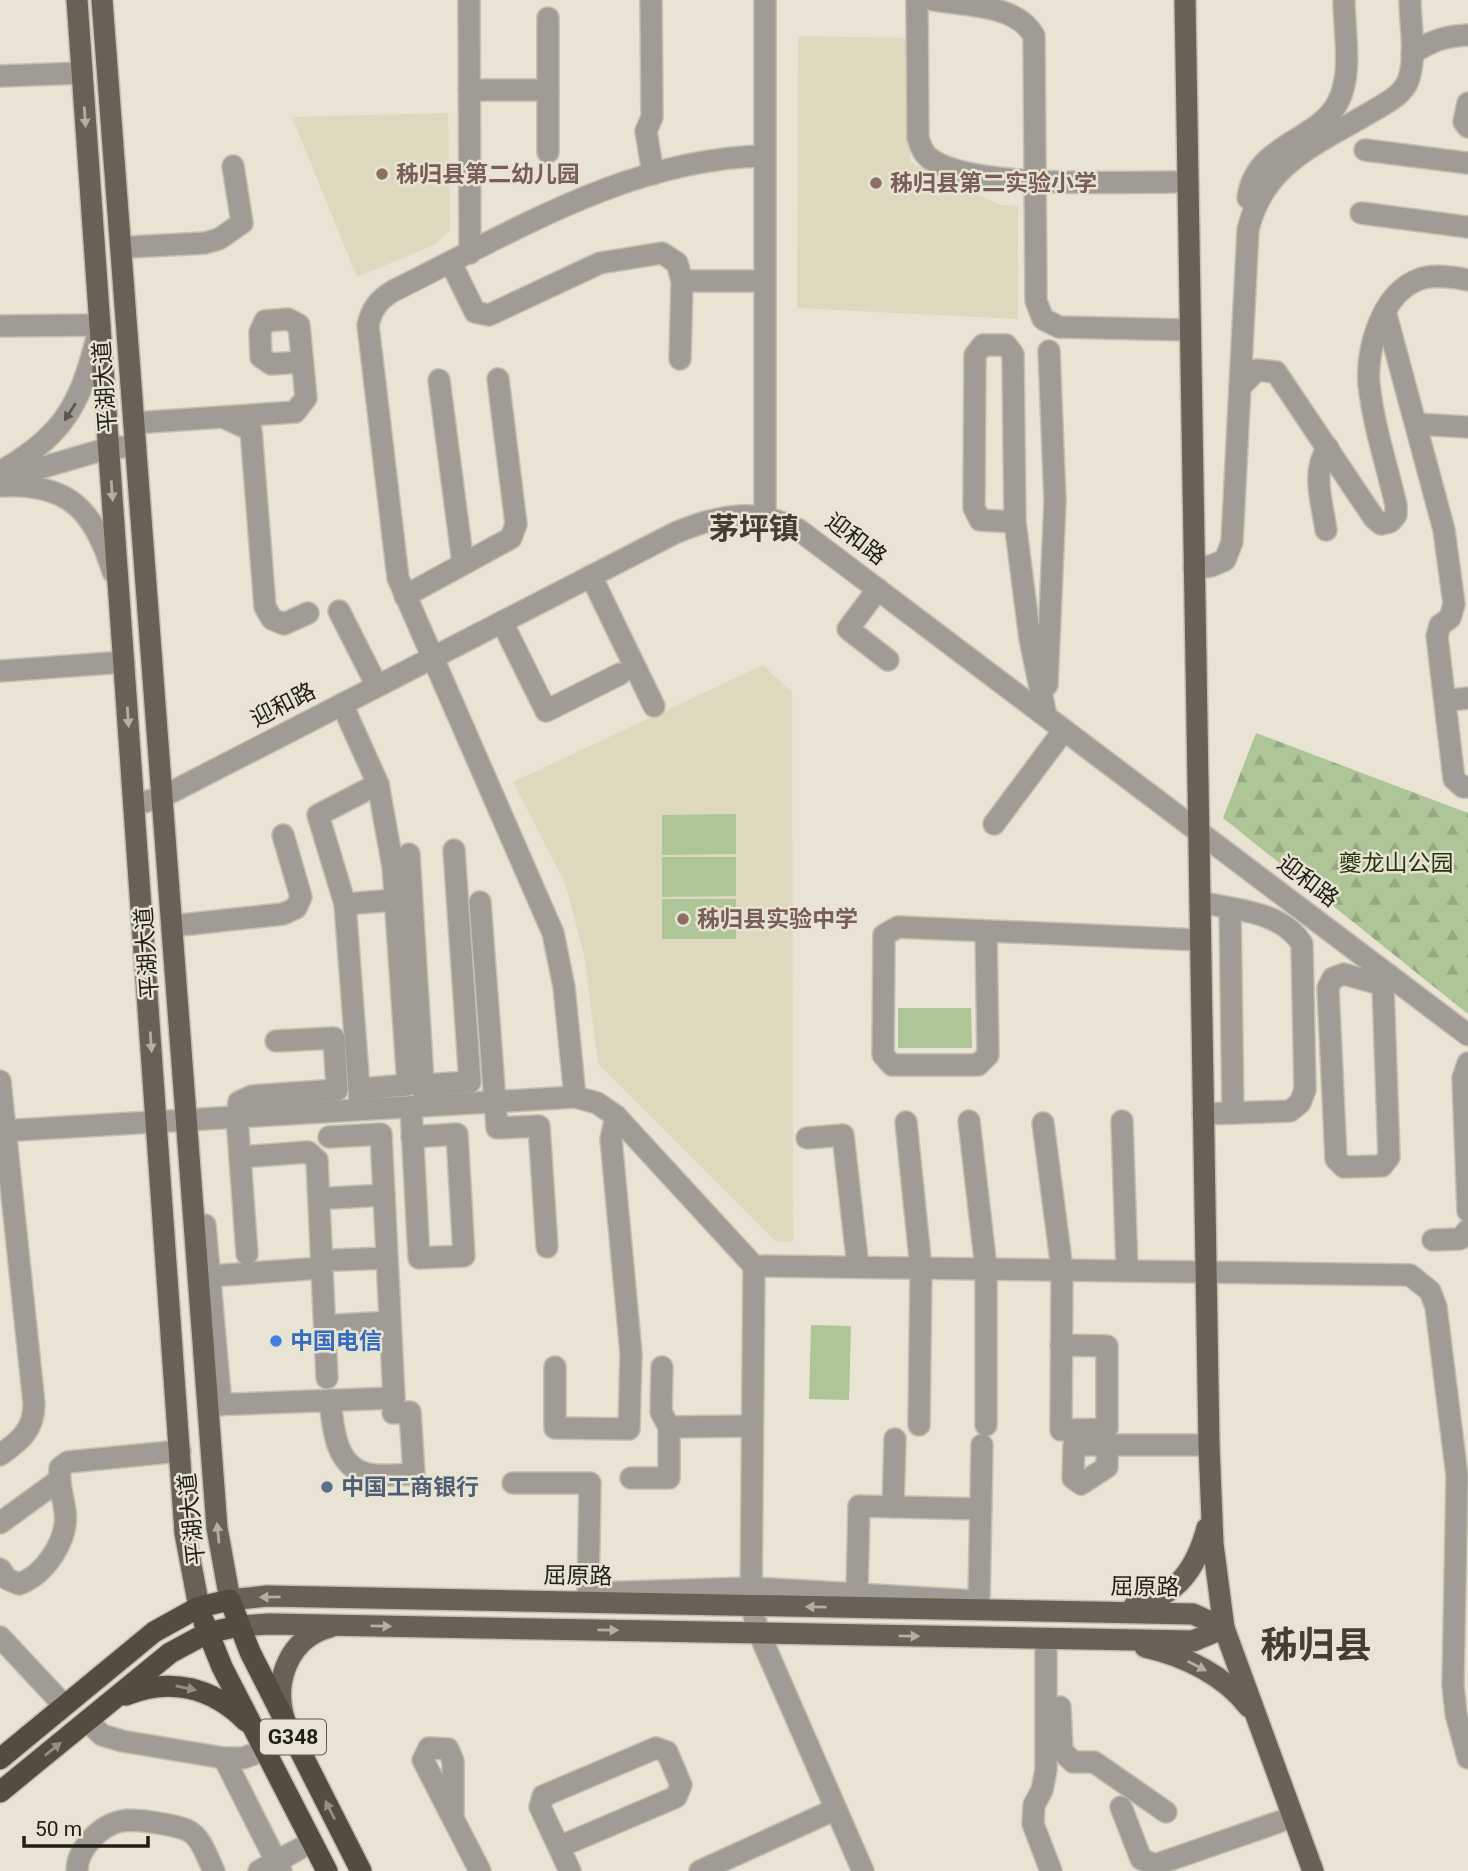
<svg xmlns="http://www.w3.org/2000/svg" width="1468" height="1871" font-family="Roboto,'Noto Sans SC',sans-serif">
<defs>
<pattern id="forest-firs" width="22" height="20" patternUnits="userSpaceOnUse" patternTransform="scale(1.75)"><rect width="22" height="20" fill="#aec598"/><path d="M5 1l3.5 6h-7zM16 11l3.5 6h-7z" fill="#95a982"/></pattern>
</defs>
<rect width="100%" height="100%" fill="#e8e3d2"/>
<g fill="#ded8bf">
<polygon points="798,36 908,38 910,162 1000,205 1018,206 1018,319 797,308"/>
<polygon points="448,113 450,230 436,244 357,277 292,117"/>
<polygon points="763,665 792,692 793,1242 775,1241 598,1064 584,955 565,883 513,782"/>
</g>
<g fill="#aec598">
<polygon points="736,814 736,854 662,855 662,815"/>
<polygon points="662,857 736,857 736,896 662,897"/>
<rect x="662" y="899" width="74" height="40"/>
<polygon points="898,1008 971,1008 972,1048 898,1048"/>
<polygon points="811,1325 851,1326 849,1400 809,1399"/>
</g>
<polygon fill="url(#forest-firs)" points="1256,733 1468,813 1468,1014 1223,818"/>
<g fill="none" stroke-linecap="round" stroke-linejoin="round">
<defs>
<g id="minor">
<polyline points="469,0 470,253"/>
<polyline points="651,0 652,117 646,131 653,174"/>
<path d="M 917,0 L 918,138 C 921,148 924,155 932,160 C 977,190 1130,181 1188,182"/>
<path d="M 933,0 C 966,6 1017,4 1034,36 L 1036,301 L 1043,319 L 1059,327 L 1190,330"/>
<polyline points="548,18 548,152"/>
<path d="M 1412,54 C 1430,41 1445,36 1468,35"/>
<polyline points="0,76 82,73"/>
<polyline points="469,90 548,90"/>
<polyline points="1468,103 1464,122 1468,127"/>
<polyline points="1365,150 1468,163"/>
<path d="M 1248,198 C 1255,143 1318,142 1338,102 C 1353,74 1344,31 1344,0"/>
<polyline points="1361,213 1468,227"/>
<polyline points="130,247 205,243 219,239 242,223 233,166"/>
<polyline points="451,263 475,312 489,315 600,263 662,253 677,263 682,281 680,359"/>
<polyline points="682,281 765,281"/>
<polyline points="1385,311 1444,530 1454,604 1450,618 1440,625 1437,636 1454,779 1463,787 1468,787"/>
<path d="M 0,326 L 100,325 C 82,400 69,432 0,472"/>
<polyline points="439,380 463,564"/>
<path d="M 1240,387 L 1257,370 L 1276,372 L 1374,518 L 1381,524 L 1390,522 L 1396,515 L 1396,505 C 1387,466 1373,424 1369,384 C 1366,349 1382,292 1420,279 C 1435,274 1453,277 1468,280"/>
<polyline points="225,418 251,430 265,607 272,619 284,624 308,613"/>
<polyline points="134,423 295,412 306,398 299,325 288,319 265,321 260,332 261,357 271,364 302,362"/>
<polyline points="1416,424 1468,427"/>
<polyline points="6,478 109,448 136,446"/>
<path d="M 0,486 C 67,482 94,509 113,572"/>
<polyline points="765,515 765,0"/>
<polyline points="1015,522 980,520 974,508 975,355 983,345 1006,345 1013,354 1015,522 1030,639 1046,716"/>
<path d="M 1326,530 C 1322,502 1311,471 1328,448"/>
<path d="M 1194,568 L 1211,566 L 1225,560 L 1232,542 L 1248,230 C 1263,164 1317,144 1371,112 C 1384,104 1402,96 1408,81 C 1417,57 1410,25 1410,0"/>
<polyline points="591,576 654,706"/>
<polyline points="878,589 848,629 888,660"/>
<polyline points="405,596 511,538 516,524 498,379"/>
<polyline points="339,611 377,686"/>
<polyline points="502,622 546,711 620,674"/>
<polyline points="0,671 124,662"/>
<polyline points="1047,685 1055,501 1049,351"/>
<polyline points="1445,701 1468,698"/>
<polyline points="342,704 378,784 393,867 408,1085 359,1089"/>
<path d="M 134,805 L 162,797 L 675,533 C 718,515 756,507 799,530 L 1468,1035"/>
<polyline points="994,824 1064,730"/>
<polyline points="409,854 424,1097"/>
<polyline points="480,902 497,1128 539,1126 547,1247"/>
<path d="M 1200,902 C 1235,910 1282,911 1302,944 L 1305,1090 L 1300,1103 L 1290,1111 L 1203,1114"/>
<polyline points="345,904 396,900"/>
<polyline points="1230,909 1233,1113"/>
<polyline points="181,925 283,914 296,908 301,897 283,835"/>
<polyline points="986,931 988,1055 978,1065 892,1065 883,1055 884,935 898,927 1200,940"/>
<polyline points="1383,985 1389,1157 1382,1166 1344,1167 1336,1159 1328,988 1333,978 1344,974 1383,985 1389,975"/>
<polyline points="1468,1063 1463,1078 1468,1211"/>
<path d="M 0,1081 L 34,1404 C 34,1430 20,1441 0,1455"/>
<polyline points="423,1085 470,1082 454,850"/>
<path d="M 575,1097 L 564,987 L 553,933 L 398,578 L 368,325 C 372,309 378,300 393,291 C 511,233 630,158 765,156"/>
<polyline points="360,1102 345,904 318,815 378,784"/>
<polyline points="411,1107 419,1258 464,1256 457,1134 412,1137"/>
<polyline points="969,1121 986,1268 986,1425"/>
<polyline points="1122,1121 1127,1270"/>
<polyline points="906,1122 921,1268 919,1425"/>
<polyline points="1043,1123 1062,1269 1061,1430 1107,1429 1107,1346 1061,1345"/>
<polyline points="0,1131 575,1097 597,1103 616,1116 754,1266 1410,1275 1430,1291 1436,1307 1457,1476 1453,1685 1456,1714 1468,1758"/>
<polyline points="329,1137 381,1134 394,1398"/>
<polyline points="807,1138 843,1135 858,1267"/>
<polyline points="240,1157 308,1152 317,1160 327,1378"/>
<polyline points="332,1198 384,1195"/>
<polyline points="205,1225 221,1405"/>
<polyline points="1433,1240 1460,1239 1468,1230"/>
<polyline points="247,1254 237,1117 239,1102 252,1096 337,1090 334,1038 276,1041"/>
<polyline points="335,1260 387,1258"/>
<polyline points="754,1266 751,1606 759,1633 863,1871"/>
<polyline points="209,1276 322,1268"/>
<polyline points="338,1325 390,1322"/>
<polyline points="555,1367 555,1428 629,1429 631,1353 611,1139 616,1116"/>
<path d="M 208,1405 L 394,1398 L 393,1413 L 410,1412 L 414,1474 C 400,1474 382,1477 369,1474 C 335,1468 333,1427 330,1400"/>
<polyline points="669,1427 752,1426"/>
<polyline points="1107,1445 1107,1467 1081,1484 1073,1478 1074,1445 1209,1445"/>
<polyline points="631,1478 669,1478 669,1427 661,1412 662,1367"/>
<polyline points="513,1483 590,1483 588,1594"/>
<polyline points="893,1507 895,1439"/>
<polyline points="0,1523 58,1481"/>
<path d="M 0,1569 L 7,1579 L 19,1584 C 45,1575 69,1539 65,1511 C 63,1495 58,1484 60,1468 L 68,1462 L 180,1451"/>
<polyline points="857,1592 859,1506 981,1509"/>
<polyline points="596,1593 751,1588 976,1601"/>
<polyline points="979,1601 982,1445"/>
<polyline points="0,1637 59,1700"/>
<polyline points="1046,1650 1046,1770 1042,1790 1034,1805 1033,1824 1051,1871"/>
<polyline points="1060,1707 1062,1751 1073,1762 1094,1762 1166,1812"/>
<polyline points="87,1721 102,1735 122,1741 224,1758 243,1758 265,1750"/>
<polyline points="224,1758 281,1871"/>
<polyline points="1121,1807 1141,1859 1155,1865 1293,1817"/>
<polyline points="453,1818 453,1761 448,1749 429,1748 423,1760 480,1871"/>
<polyline points="559,1847 676,1797 681,1785 667,1752 656,1748 543,1796 540,1807 570,1871"/>
<path d="M 77,1871 C 77,1849 100,1825 122,1821 C 135,1818 174,1825 187,1830 C 202,1837 207,1858 214,1871"/>
<polyline points="259,1871 299,1849"/>
<polyline points="700,1871 836,1809"/>
</g>
<g id="major">
<polyline points="77,0 185,1533 199,1607"/>
<polyline points="102,0 217,1528 230,1600 267,1596 1193,1614 1224,1628"/>
<polyline points="1185,0 1209,1445 1213,1544 1224,1628 1313,1871"/>
<path d="M 1134,1606 C 1177,1596 1196,1569 1207,1528"/>
<polyline points="239,1626 270,1624 1193,1641 1224,1628"/>
<path d="M 1145,1647 C 1185,1656 1224,1675 1249,1707"/>
<path d="M 284,1718 C 273,1680 290,1637 330,1627"/>
</g>
<g id="highway">
<polyline points="204,1622 222,1667 327,1871"/>
<path d="M 126,1695 C 170,1677 212,1687 246,1721"/>
<polyline points="0,1759 154,1632 199,1607 230,1600 250,1652 361,1871"/>
<polyline points="0,1792 170,1653 207,1633 239,1626"/>
</g>
</defs>
<use href="#minor" stroke="#c4c0b1" stroke-width="24"/>
<use href="#major" stroke="#c4c0b1" stroke-width="24"/>
<use href="#highway" stroke="#c4c0b1" stroke-width="24"/>
<use href="#minor" stroke="#a09c95" stroke-width="21"/>
<use href="#major" stroke="#686155" stroke-width="21"/>
<use href="#highway" stroke="#544d3f" stroke-width="21"/>
</g>
<defs><path id="oneway-solid" d="M-6-.8H1V-3.2L6.5 0L1 3.2V.8H-6Z" transform="scale(1.75)"/></defs>
<g fill="#b5afa0">
<use href="#oneway-solid" transform="translate(85 117) rotate(86)"/>
<use href="#oneway-solid" transform="translate(112 491) rotate(86)"/>
<use href="#oneway-solid" transform="translate(128 717) rotate(86)"/>
<use href="#oneway-solid" transform="translate(151 1042) rotate(86)"/>
<use href="#oneway-solid" transform="translate(218 1533) rotate(-96)"/>
<use href="#oneway-solid" transform="translate(270 1597) rotate(179)"/>
<use href="#oneway-solid" transform="translate(816 1607) rotate(-179)"/>
<use href="#oneway-solid" transform="translate(381 1626) rotate(1)"/>
<use href="#oneway-solid" transform="translate(608 1630) rotate(1)"/>
<use href="#oneway-solid" transform="translate(909 1636) rotate(1)"/>
<use href="#oneway-solid" transform="translate(1197 1666) rotate(27)"/>
</g>
<use fill="#5a5750" href="#oneway-solid" transform="translate(70 412) rotate(123)"/>
<g fill="#979081">
<use href="#oneway-solid" transform="translate(186 1688) rotate(11)"/>
<use href="#oneway-solid" transform="translate(53 1749) rotate(-39)"/>
<use href="#oneway-solid" transform="translate(330 1810) rotate(-117)"/>
</g>
<g fill="#8d6e63" stroke="#e8e3d2" stroke-width="2.5">
<circle cx="382" cy="174" r="7"/>
<circle cx="876" cy="183" r="7"/>
<circle cx="683" cy="919" r="7"/>
</g>
<circle fill="#3f7fe0" stroke="#e8e3d2" stroke-width="2.5" cx="276" cy="1341" r="7"/>
<circle fill="#5c6f8a" stroke="#e8e3d2" stroke-width="2.5" cx="327" cy="1487" r="7"/>
<g text-anchor="middle" dominant-baseline="central" stroke-width="5" stroke-linejoin="round" paint-order="stroke">
<rect fill="#e8e3d2" stroke="#5c5950" stroke-width="2" x="260" y="1719.5" width="66" height="35" rx="5"/>
<g font-size="21" font-weight="bold" fill="#201e18">
<text x="293" y="1737">G348</text>
</g>
<g font-size="23" font-weight="bold" fill="#785e54" stroke="#e8e3d2" text-anchor="start">
<text x="396" y="174">秭归县第二幼儿园</text>
<text x="890" y="183">秭归县第二实验小学</text>
<text x="697" y="919">秭归县实验中学</text>
</g>
<g font-size="23" fill="#201e18" stroke="#e8e3d2">
<text transform="translate(105 387) rotate(-94)">平湖大道</text>
<text transform="translate(856 539) rotate(37)">迎和路</text>
<text transform="translate(283 705) rotate(-27)">迎和路</text>
<text transform="translate(1308 881) rotate(37)">迎和路</text>
<text transform="translate(147 953) rotate(-94)">平湖大道</text>
<text transform="translate(192 1519) rotate(-96)">平湖大道</text>
<text transform="translate(578 1576) rotate(1)">屈原路</text>
<text transform="translate(1145 1587) rotate(1)">屈原路</text>
</g>
<g font-size="23" fill="#22350c" stroke="#e8e3d2">
<text x="1396" y="863">夔龙山公园</text>
</g>
<g font-size="23" font-weight="bold" fill="#366cbe" stroke="#e8e3d2" text-anchor="start">
<text x="290" y="1341">中国电信</text>
</g>
<g font-size="23" font-weight="bold" fill="#4e5e75" stroke="#e8e3d2" text-anchor="start">
<text x="341" y="1487">中国工商银行</text>
</g>
<g font-size="30" font-weight="bold" fill="#423e30" stroke="#e8e3d2">
<text x="754" y="528">茅坪镇</text>
</g>
<g font-size="37" font-weight="bold" fill="#423e30" stroke="#e8e3d2">
<text x="1316" y="1645">秭归县</text>
</g>
</g>
<path d="M24 1836v10h124v-10" fill="none" stroke="#201e18" stroke-width="3.5"/>
<text x="35" y="1836" font-size="21" fill="#201e18" stroke="#e8e3d2" stroke-width="5" paint-order="stroke">50 m</text>
</svg>
